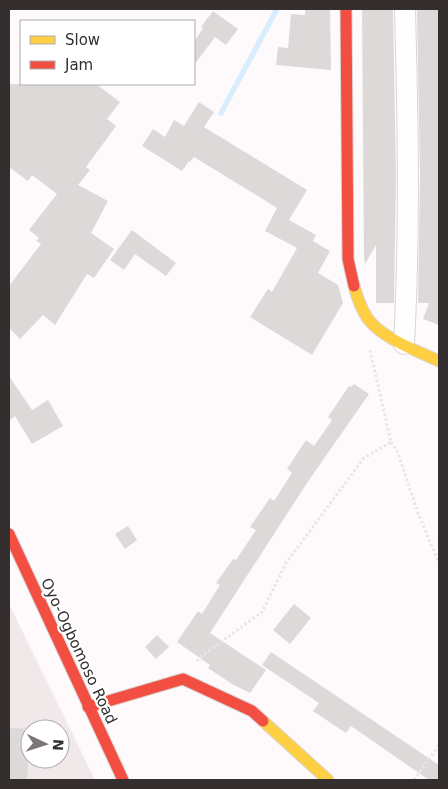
<svg xmlns="http://www.w3.org/2000/svg" width="448" height="789" font-family="'DejaVu Sans',sans-serif">
<rect width="100%" height="100%" fill="#fefafb"/>
<path fill="#f1e8ea" fill-rule="evenodd" d="M 9,604 L 95,780 L 9,780 ZM 30,729 L 60,729 L 60,759 L 30,759 Z"/>
<g fill="none" stroke-linecap="round" stroke-linejoin="round">
<polyline stroke="#d9edfe" stroke-width="5.5" points="221,113 277,9"/>
</g>
<g fill="#ddd9d9">
<polygon points="305,9 330,9 331,70 276,65 278,47 288,48 291,14 305,15"/>
<polygon points="362,9 393,9 396,177 394,303 376,303 376,245 365,264 364,257"/>
<polygon points="417,9 439,9 439,325 423,319 429,303 418,303 420,176"/>
<polygon points="213,11 238,29 226,45 215,37 194,65 194,42 203,28 201,27"/>
<polygon points="9,84 96,84 120,102 107,119 116,126 86,167 90,170 78,185 108,201 91,233 114,249 94,278 87,274 55,325 43,315 20,339 9,328 9,286 41,244 36,241 39,238 29,230 57,194 32,175 28,181 9,167"/>
<polygon points="199,102 214,112 204,127 307,190 289,220 316,235 313,241 330,251 318,273 338,285 343,303 312,355 250,317 268,289 272,292 297,248 265,231 277,208 194,157 190,162 189,161 182,171 142,146 153,129 165,137 174,120 184,126"/>
<polygon points="132,230 176,263 166,276 135,254 124,270 110,260"/>
<polygon points="9,376 32,410 48,400 63,426 32,444 15,416 9,421"/>
<polygon points="354,384 369,394 307,483 210,633 266,670 250,693 232,684 208,668 210,665 177,642 198,611 202,614 220,585 216,583 233,559 236,560 256,530 250,527 270,498 274,501 292,473 287,469 306,440 314,446 332,420 328,417 349,386 351,387"/>
<polygon points="128,526 137,540 125,549 115,534"/>
<polygon points="294,604 311,618 290,644 273,630"/>
<polygon points="157,635 169,647 156,659 145,647"/>
<polygon points="271,652 439,765 439,780 429,780 351,726 346,733 313,711 319,703 262,665"/>
<polygon points="9,728 30,729 27,780 9,780"/>
</g>
<g fill="none" stroke-linecap="round" stroke-linejoin="round">
<defs>
<path id="street" d="M 404,344 C 410,232 408,121 405,9"/>
<g id="slow">
<path d="M 354,286 C 357,297 361,309 368,319 C 382,338 417,351 439,361"/>
<polyline points="263,721 328,780"/>
</g>
<g id="jam">
<polyline points="346,9 348,259 354,286"/>
<polyline points="9,534 123,780"/>
<polyline points="88,707 183,679 252,711 263,721"/>
</g>
</defs>
<use href="#street" stroke="#d9d5d6" stroke-width="22"/>
<use href="#slow" stroke="#d9d5d6" stroke-width="13"/>
<use href="#jam" stroke="#d9d5d6" stroke-width="13"/>
<g stroke="#e7e6e7" stroke-width="3" stroke-dasharray="2.5 2.5" stroke-linecap="butt">
<polyline points="391,442 398,453 418,513 439,563"/>
<polyline points="197,661 199,658 262,612 286,563 364,458 391,442 370,350"/>
<polyline points="414,780 439,745"/>
</g>
<use href="#street" stroke="#fffefe" stroke-width="20"/>
<use href="#slow" stroke="#ffcf43" stroke-width="11"/>
<use href="#jam" stroke="#f24e42" stroke-width="11"/>
</g>
<g text-anchor="middle" dominant-baseline="central" stroke-width="4.5" stroke-linejoin="round" paint-order="stroke">
<g font-size="15" fill="#342e2f" stroke="#fff">
<text transform="translate(79 651) rotate(65)">Oyo-Ogbomoso Road</text>
</g>
</g>
<rect width="448" height="789" fill="none" stroke="#342e2f" stroke-width="20"/>
<rect x="20" y="20" width="175" height="65" fill="#ffffff" stroke="#aeabac"/>
<rect x="30" y="36" width="25" height="8" fill="#ffcf43" stroke="#aeabac"/>
<text x="65" y="45" font-size="15" fill="#342e2f">Slow</text>
<rect x="30" y="61" width="25" height="8" fill="#f24e42" stroke="#aeabac"/>
<text x="65" y="70" font-size="15" fill="#342e2f">Jam</text>
<g transform="translate(45 744) rotate(94)"><circle r="24" fill="#ffffff" stroke="#aeabac"/>
<path d="M0-4L9 19L0 12L-9 19Z" fill="#7b7576"/>
<text y="-8" font-size="14" font-weight="bold" text-anchor="middle" fill="#342e2f">N</text>
</g>
</svg>
